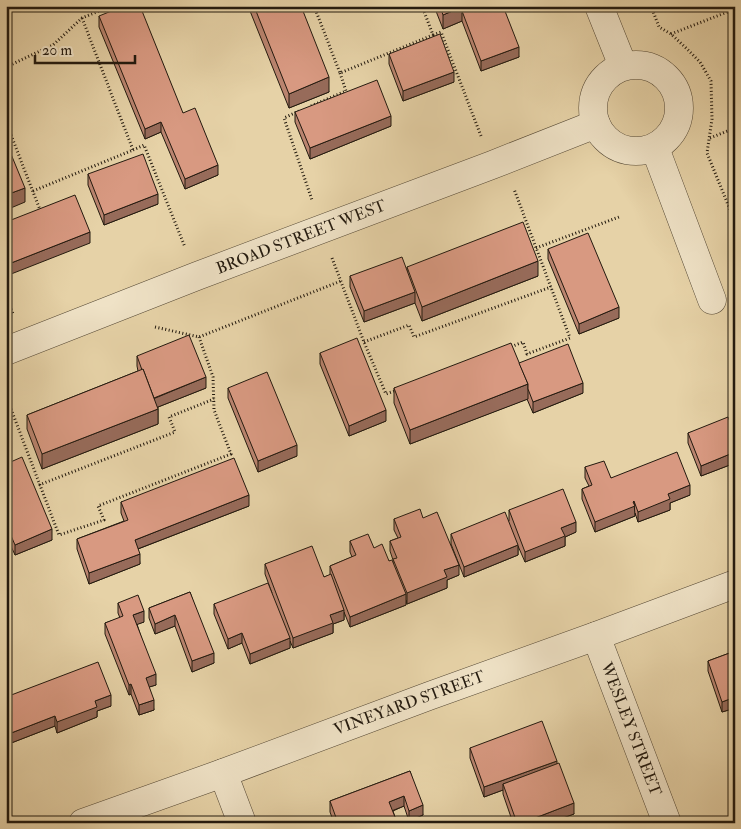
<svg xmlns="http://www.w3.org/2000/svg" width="741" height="829" font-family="'IM FELL Double Pica',serif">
<rect width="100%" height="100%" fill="#e6d2a7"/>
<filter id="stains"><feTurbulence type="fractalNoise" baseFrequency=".004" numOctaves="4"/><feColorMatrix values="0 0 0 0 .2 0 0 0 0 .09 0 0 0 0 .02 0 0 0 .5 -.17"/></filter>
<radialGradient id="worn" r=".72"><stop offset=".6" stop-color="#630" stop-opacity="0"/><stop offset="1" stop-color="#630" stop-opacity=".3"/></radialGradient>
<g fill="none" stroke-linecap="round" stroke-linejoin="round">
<defs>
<g id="street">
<polyline points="599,6 623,66"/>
<circle cx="636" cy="108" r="43"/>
<polyline points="655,148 712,300"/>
<polyline points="6,351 197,276 492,165 596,124"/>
<polyline points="596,636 667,823"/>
<polyline points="223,773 242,823"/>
<polyline points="83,823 223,773 429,696 596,636 735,584"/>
</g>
</defs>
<use href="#street" stroke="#544835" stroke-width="29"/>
<g stroke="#231a0f" stroke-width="3" stroke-dasharray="1 2.5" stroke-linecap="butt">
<polyline points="314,6 340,73 433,35 422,6"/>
<polyline points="651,6 659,27 671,34 685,47 700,62 711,81 712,119 707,153 735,222"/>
<polyline points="671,34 735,9"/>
<polyline points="433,35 441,32 481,136"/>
<polyline points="6,67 53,45 82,18 111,6"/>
<polyline points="311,106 346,91 340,73"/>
<polyline points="299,111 284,118 312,200"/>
<polyline points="6,122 40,210 38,211"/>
<polyline points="710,138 735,128"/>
<polyline points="133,150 144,145 185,247"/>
<polyline points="33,191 133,150 82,18"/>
<polyline points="536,248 619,217"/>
<polyline points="332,258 364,342 386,394 397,390"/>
<polyline points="6,296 13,314"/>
<polyline points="155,327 199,337 341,281"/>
<polyline points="364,342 409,325 414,337 551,287"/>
<polyline points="508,348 523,342 527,354 570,338 514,189"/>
<polyline points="6,397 11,409 6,411"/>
<polyline points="11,409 59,535 104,520 98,506 231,454 214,410 213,377 199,337"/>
<polyline points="39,485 175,432 169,417 214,399"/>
</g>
<use href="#street" stroke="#efe2c6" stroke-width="28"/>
</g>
<g fill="#ba846f" stroke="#231a0f">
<polygon points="248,6 301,6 329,92 289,108"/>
<polygon points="434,6 503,6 519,57 481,71 462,21 443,29"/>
<polygon points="99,16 183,113 218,175 185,189 161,132 145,139 99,27"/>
<polygon points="389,54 454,82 403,101 389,64"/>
<polygon points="295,112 391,126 310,159 295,122"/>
<polygon points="88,174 158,204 104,225 88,185"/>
<polygon points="548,249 619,318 579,334 548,259"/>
<polygon points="407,267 538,276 422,321 415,303 364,322 350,287 350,276 407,271"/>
<polygon points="320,353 386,421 349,436 320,364"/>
<polygon points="137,356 206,388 158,407 158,424 42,469 27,429 27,415 138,371 137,366"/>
<polygon points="519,363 583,393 533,413 527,399 410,444 394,403 394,388"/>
<polygon points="228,388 297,456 258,472 228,398"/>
<polygon points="735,412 735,463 701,476 688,443 688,433 730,422 730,414"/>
<polygon points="6,464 52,540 15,555 6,535"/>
<polygon points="585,467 611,478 690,495 670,503 670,510 638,522 635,513 635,516 595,532 582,499 582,489 589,486 585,478"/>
<polygon points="121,502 249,506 138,549 140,564 89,584 77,549 77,539 124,521 121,513"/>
<polygon points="509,510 576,532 565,537 565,546 525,562 518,546 518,555 464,577 451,544 451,534 509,521"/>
<polygon points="423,518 459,575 447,580 447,588 407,604 406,600 406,605 350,627 344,612 344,620 333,624 333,633 293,648 290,641 290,648 250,664 242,643 228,649 214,614 214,604 272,593 265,574 265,564 324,577 330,575 330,566 352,557 350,552 350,541 374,548 393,564 393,560 390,551 390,541 398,538 394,530 394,519"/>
<polygon points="190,592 214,663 192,672 175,626 155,634 149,618 149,608"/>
<polygon points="118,603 144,622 137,624 156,685 149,687 154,710 139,715 131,694 129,695 105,634 105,623 120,618 118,613"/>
<polygon points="735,651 735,723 732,714 732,709 722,712 708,671 708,661"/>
<polygon points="6,697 111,706 97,711 97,717 57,733 55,726 6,745"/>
<polygon points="470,748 557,764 574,814 549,823 513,823 503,794 503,790 484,797 470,758"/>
<polygon points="410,771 423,815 409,821 404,806 393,811 397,823 334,823 330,812 330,801"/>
</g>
<g fill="#976b5a" stroke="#231a0f">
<polygon points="464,6 486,6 462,11 462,21 443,29 443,15"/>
<polygon points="519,47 519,57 481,71 481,61"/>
<polygon points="454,72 454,82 403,101 403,91"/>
<polygon points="329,77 329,92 289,108 289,94"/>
<polygon points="391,116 391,126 310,159 310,148"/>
<polygon points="161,122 161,132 145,139 145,129"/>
<polygon points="218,165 218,175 185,189 185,179"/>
<polygon points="25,188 25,202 6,210 6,195"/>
<polygon points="158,194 158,204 104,225 104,215"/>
<polygon points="90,232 90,243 6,276 6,265"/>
<polygon points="538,261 538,276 422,321 422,307"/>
<polygon points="415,292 415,303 364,322 364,311"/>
<polygon points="619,307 619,318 579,334 579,324"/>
<polygon points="206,377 206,388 153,409 153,399"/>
<polygon points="583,383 583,393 533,413 533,402"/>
<polygon points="528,384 528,399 410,444 410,430"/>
<polygon points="158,409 158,424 42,469 42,454"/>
<polygon points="386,410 386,421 349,436 349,426"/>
<polygon points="297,445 297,456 258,472 258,461"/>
<polygon points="735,452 735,463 701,476 701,466"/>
<polygon points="690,485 690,495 670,503 670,510 638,522 638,512 668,494"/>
<polygon points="249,495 249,506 135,550 135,540"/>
<polygon points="634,501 635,516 595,532 595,522"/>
<polygon points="576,522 576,532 565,537 565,546 525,562 525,552 561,528"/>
<polygon points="52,529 52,540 15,555 15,545"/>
<polygon points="518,545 518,555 464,577 464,567"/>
<polygon points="140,554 140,564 89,584 89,573"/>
<polygon points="459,565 459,575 447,580 447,588 407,604 407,593 444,570"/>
<polygon points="406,594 406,605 350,627 350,617"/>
<polygon points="344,610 344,620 333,624 333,633 293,648 293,638 330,615"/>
<polygon points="144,611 144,622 133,626 133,615"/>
<polygon points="175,615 175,626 155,634 155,624"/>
<polygon points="242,633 242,643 228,649 228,639"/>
<polygon points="290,638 290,648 250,664 250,654"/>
<polygon points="214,653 214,663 192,672 192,661"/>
<polygon points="156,674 156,685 146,688 146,678"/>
<polygon points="131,684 131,694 129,695 129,685"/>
<polygon points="111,695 111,706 97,711 97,717 57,733 57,722 95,701"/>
<polygon points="735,697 735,708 732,704 732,709 722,712 722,702"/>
<polygon points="154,700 154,710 139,715 139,705"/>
<polygon points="55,716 55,726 6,745 6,735"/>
<polygon points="557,761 557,772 503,784 503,790 484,797 484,787"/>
<polygon points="404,796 404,806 389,812 389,802"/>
<polygon points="574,803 574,814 549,823 522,823"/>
<polygon points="423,805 423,815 409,821 409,811"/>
</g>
<g fill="#d89981" stroke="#231a0f">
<polygon points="124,6 140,6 183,113 195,108 218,165 185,179 161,122 145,129 99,16"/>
<polygon points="254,6 301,6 329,77 289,94"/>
<polygon points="440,6 464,6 443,15"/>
<polygon points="473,6 503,6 519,47 481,61 462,11"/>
<polygon points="440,34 454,72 403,91 389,54"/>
<polygon points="377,80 391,116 310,148 295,112"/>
<polygon points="6,142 25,188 6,195"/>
<polygon points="143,154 158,194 104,215 88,174"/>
<polygon points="75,195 90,232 6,265 6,222"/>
<polygon points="523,222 538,261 422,307 407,267"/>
<polygon points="588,233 619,307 579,324 548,249"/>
<polygon points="402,257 415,292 364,311 350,276"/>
<polygon points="189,335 206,377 154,398 143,369 142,370 137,356"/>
<polygon points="357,338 386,410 349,426 320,353"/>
<polygon points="511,343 528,384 410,430 394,388"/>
<polygon points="568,344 583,383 533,402 528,389 528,384 519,363"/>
<polygon points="143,369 158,409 42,454 27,415"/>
<polygon points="267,372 297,445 258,461 228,388"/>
<polygon points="735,412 735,427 730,414"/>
<polygon points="728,417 735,434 735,452 701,466 688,433"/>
<polygon points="677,452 690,485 668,494 670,499 638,512 634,501 633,502 635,506 595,522 582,489 592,485 585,467 604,461 611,478"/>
<polygon points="22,457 52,529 15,545 6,524 6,464"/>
<polygon points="234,458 249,495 135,540 140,554 89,573 77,539 128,520 121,502"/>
<polygon points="563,489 576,522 561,528 565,536 525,552 509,510"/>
<polygon points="420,509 423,518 437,512 459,565 444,570 447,577 407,593 393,559 397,558 390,541 401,537 394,519"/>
<polygon points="505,512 518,545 464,567 451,534"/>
<polygon points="368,534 374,548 382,544 389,561 392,560 406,594 350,617 330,566 356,555 350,541"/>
<polygon points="312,546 324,577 331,574 344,610 330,615 333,623 293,638 265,564"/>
<polygon points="268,583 290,638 250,654 242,633 228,639 214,604"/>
<polygon points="190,592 214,653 192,661 175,615 155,624 149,608"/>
<polygon points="138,595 144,611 133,615 156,674 146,678 154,700 139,705 131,684 129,685 105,623 123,616 118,603"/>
<polygon points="735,651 735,697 722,702 708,661"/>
<polygon points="98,662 111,695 95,701 97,707 57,722 55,716 6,735 6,697"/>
<polygon points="735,703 735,712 732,704"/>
<polygon points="542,721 557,761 484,787 470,748"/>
<polygon points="559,763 574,803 522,823 517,823 503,784"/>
<polygon points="410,771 423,805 409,811 404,796 389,802 397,822 394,823 338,823 330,801"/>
</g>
<g text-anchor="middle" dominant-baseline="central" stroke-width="4" stroke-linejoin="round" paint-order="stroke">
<g font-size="16" fill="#231a0f" stroke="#efe2c6">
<text transform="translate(301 237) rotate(-21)">BROAD STREET WEST</text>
<text transform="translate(409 703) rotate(-20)">VINEYARD STREET</text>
<text transform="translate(631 729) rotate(69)">WESLEY STREET</text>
</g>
</g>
<rect width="741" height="829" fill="none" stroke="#e6d2a7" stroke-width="25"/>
<rect x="8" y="8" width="726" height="814" fill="none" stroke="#231a0f" stroke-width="2.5"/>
<rect x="12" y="12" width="716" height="804" fill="none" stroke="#231a0f"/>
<path d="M35 55v8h100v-8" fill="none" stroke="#231a0f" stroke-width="2.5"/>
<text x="42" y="55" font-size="15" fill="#231a0f" stroke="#efe2c6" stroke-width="4" paint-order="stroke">20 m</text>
<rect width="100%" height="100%" filter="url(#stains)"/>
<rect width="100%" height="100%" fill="url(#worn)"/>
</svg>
